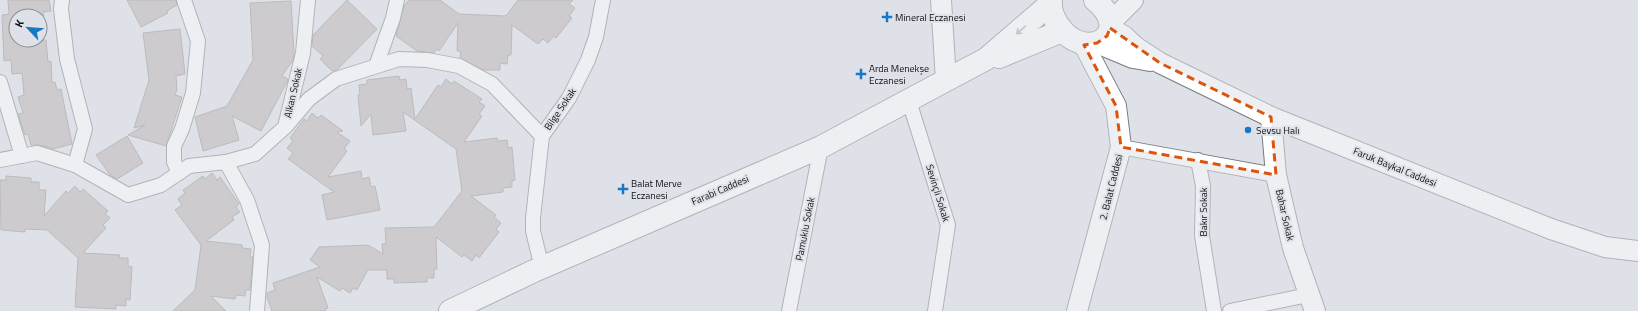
<svg xmlns="http://www.w3.org/2000/svg" width="1638" height="311" font-family="'Titillium Web',sans-serif">
<rect width="100%" height="100%" fill="#dee2e8"/>
<g fill="#b8afaf" stroke="#928a89">
<polygon points="8,0 49,0 51,11 43,12 44,16 16,16 16,40 46,40 48,62 51,61 52,83 55,82 57,90 61,89 72,144 53,149 40,145 31,145 28,134 25,135 18,114 23,113 18,97 24,95 22,73 12,74 11,60 4,61 2,15 9,14"/>
<polygon points="127,0 176,0 177,5 167,11 168,13 141,27"/>
<polygon points="347,0 377,29 337,70 332,71 320,59 323,56 312,46 313,35"/>
<polygon points="409,0 440,0 459,14 506,16 518,0 573,0 569,4 575,8 569,16 572,18 556,38 554,36 548,43 543,39 538,44 512,25 511,55 508,55 507,64 500,63 500,70 483,70 460,58 461,51 457,51 458,23 439,51 437,49 434,53 417,51 396,36 404,6"/>
<polygon points="291,1 294,53 293,60 282,76 288,79 287,82 261,131 232,116 239,140 203,151 195,117 227,106 253,60 250,3"/>
<polygon points="180,29 185,74 176,76 177,89 175,95 182,97 166,146 128,135 145,125 134,128 149,80 143,33"/>
<polygon points="399,76 400,80 406,79 407,89 411,88 415,119 438,85 441,87 446,79 452,84 454,81 482,99 479,102 485,106 479,114 482,116 464,142 497,138 498,141 507,140 508,148 512,147 515,180 512,181 512,187 503,188 503,192 471,196 496,215 494,217 501,223 496,229 499,232 479,258 476,255 472,261 464,255 462,257 436,237 437,269 434,269 434,278 427,278 427,282 394,283 394,279 387,279 387,270 368,270 357,290 353,288 350,293 342,288 340,291 317,277 328,308 325,309 326,311 272,311 267,297 267,293 275,290 273,283 320,267 310,260 319,247 368,245 383,254 382,244 386,244 385,228 434,227 462,191 456,149 403,112 406,131 373,135 371,114 361,126 358,95 360,94 359,85 367,84 367,80"/>
<polygon points="312,113 318,118 321,115 343,131 337,132 350,141 344,149 347,151 328,177 361,171 362,179 369,177 371,187 375,186 380,210 327,220 322,195 334,192 288,159 293,153 287,148 293,141 290,138 304,119 307,121"/>
<polygon points="127,136 143,163 117,179 110,175 96,155"/>
<polygon points="212,173 217,180 220,177 239,204 236,207 240,212 232,217 234,220 206,241 242,245 242,248 251,249 250,257 253,257 250,290 246,290 245,296 236,295 235,299 211,296 226,311 173,311 195,290 201,245 175,210 182,205 178,199 185,193 183,190 203,176 205,179"/>
<polygon points="6,176 31,178 31,182 39,182 39,190 46,190 44,216 66,191 68,193 75,186 80,192 83,189 108,211 105,214 110,218 103,225 106,228 83,253 120,255 119,258 128,258 128,266 132,267 130,300 126,299 126,306 116,305 116,309 75,307 78,258 47,230 25,229 25,232 1,230 0,180 6,180"/>
</g>
<g fill="none" stroke-linecap="round" stroke-linejoin="round">
<defs>
<g id="street">
<polyline points="62,0 61,9 67,59 85,129 75,165"/>
<polyline points="376,66 393,18 397,0"/>
<polyline points="0,82 22,156"/>
<polyline points="909,101 948,225 935,311"/>
<polyline points="287,125 309,99 336,79 399,59 427,60 459,66 492,84 542,136"/>
<polyline points="1121,147 1276,175"/>
<polyline points="0,160 37,153 75,165 128,195 161,185 189,166 226,162"/>
<polyline points="1198,160 1203,186 1202,236 1214,311"/>
<polyline points="179,173 174,162 174,146 182,129 193,93 198,41 184,0"/>
<polyline points="542,268 533,231 533,218 542,136 569,98 588,60 596,37 603,0"/>
<polyline points="257,311 262,245 247,200 226,162 255,154 285,127 303,53 308,0"/>
<polyline points="789,311 821,147"/>
<polyline points="1230,311 1308,295"/>
</g>
<g id="secondary">
<polyline points="941,0 946,81"/>
<polyline points="1111,22 1133,0"/>
<polyline points="1110,28 1124,36 1137,48 1160,63 1271,117 1551,229 1605,247 1638,251"/>
<polyline points="1097,43 1133,58 1150,61"/>
<polyline points="1271,117 1276,175 1293,248 1315,311"/>
<polyline points="1077,311 1121,147 1116,106 1084,45"/>
</g>
<g id="primary">
<path d="M 1051,0 C 1050,10 1053,18 1059,26 C 1085,64 1136,34 1095,0"/>
<polyline points="999,57 1062,31"/>
<polyline points="450,311 534,271 821,147 986,59 1050,4"/>
</g>
</defs>
<use href="#street" stroke="#787c81" stroke-width="16"/>
<use href="#secondary" stroke="#787c81" stroke-width="22"/>
<use href="#primary" stroke="#787c81" stroke-width="24"/>
<use href="#street" stroke="#fff" stroke-width="14"/>
<use href="#secondary" stroke="#fff" stroke-width="20"/>
<use href="#primary" stroke="#fff" stroke-width="22"/>
</g>
<defs><path id="oneway-shaft" d="M-6 0H5M1.5-3L5.5 0L1.5 3" fill="none" stroke-width="1.6" stroke-linecap="round" stroke-linejoin="round"/></defs>
<use stroke="#9f9fa0" href="#oneway-shaft" transform="translate(1021 30) rotate(139)"/>
<path d="M0 0H1638V311H0ZM 1110,28 L 1160,63 L 1271,117 L 1276,175 L 1121,147 L 1116,106 L 1084,45 L 1097,43 L 1107,36 Z" fill="#dee2e8" fill-opacity=".55" fill-rule="evenodd"/>
<path fill="none" stroke="#dd550c" stroke-width="3" stroke-dasharray="8 5" stroke-linejoin="round" d="M 1110,28 L 1160,63 L 1271,117 L 1276,175 L 1121,147 L 1116,106 L 1084,45 L 1097,43 L 1107,36 Z"/>
<g fill="#1978c4" stroke="#dee2e8" stroke-width="1.5">
<path d="M885 11h4v4h4v4h-4v4h-4v-4h-4v-4h4z"/>
<path d="M859 68h4v4h4v4h-4v4h-4v-4h-4v-4h4z"/>
<circle cx="1248" cy="130" r="4"/>
<path d="M621 183h4v4h4v4h-4v4h-4v-4h-4v-4h4z"/>
</g>
<g text-anchor="middle" dominant-baseline="central" stroke-width="4" stroke-linejoin="round" paint-order="stroke">
<g font-size="10" fill="#0e0f12" stroke="#dee2e8" text-anchor="start">
<text x="895" y="17">Mineral Eczanesi</text>
<text x="869" y="68">Arda Menekşe<tspan x="869" dy="12">Eczanesi</tspan></text>
<text x="1256" y="130">Sevsu Halı</text>
<text x="631" y="183">Balat Merve<tspan x="631" dy="12">Eczanesi</tspan></text>
</g>
<g font-size="10" fill="#0e0f12" stroke="#dee2e8">
<text transform="translate(293 93) rotate(-77)">Alkan Sokak</text>
<text transform="translate(560 109) rotate(-56)">Bilge Sokak</text>
<text transform="translate(1395 167) rotate(22)">Faruk Baykal Caddesi</text>
<text transform="translate(1111 187) rotate(-76)">2. Balat Caddesi</text>
<text transform="translate(720 190) rotate(-23)">Farabi Caddesi</text>
<text transform="translate(938 193) rotate(73)">Sevinçli Sokak</text>
<text transform="translate(1203 212) rotate(-90)">Bakır Sokak</text>
<text transform="translate(1285 215) rotate(77)">Bahar Sokak</text>
<text transform="translate(805 229) rotate(-79)">Pamuklu Sokak</text>
</g>
</g>
<g transform="translate(28 28) rotate(296)"><circle r="19" fill="#dee2e8" stroke="#8b8e92"/>
<path d="M0-3L7 15L0 10L-7 15Z" fill="#1978c4"/>
<text y="-6" font-size="11" font-weight="bold" text-anchor="middle" fill="#0e0f12">K</text>
</g>
</svg>
